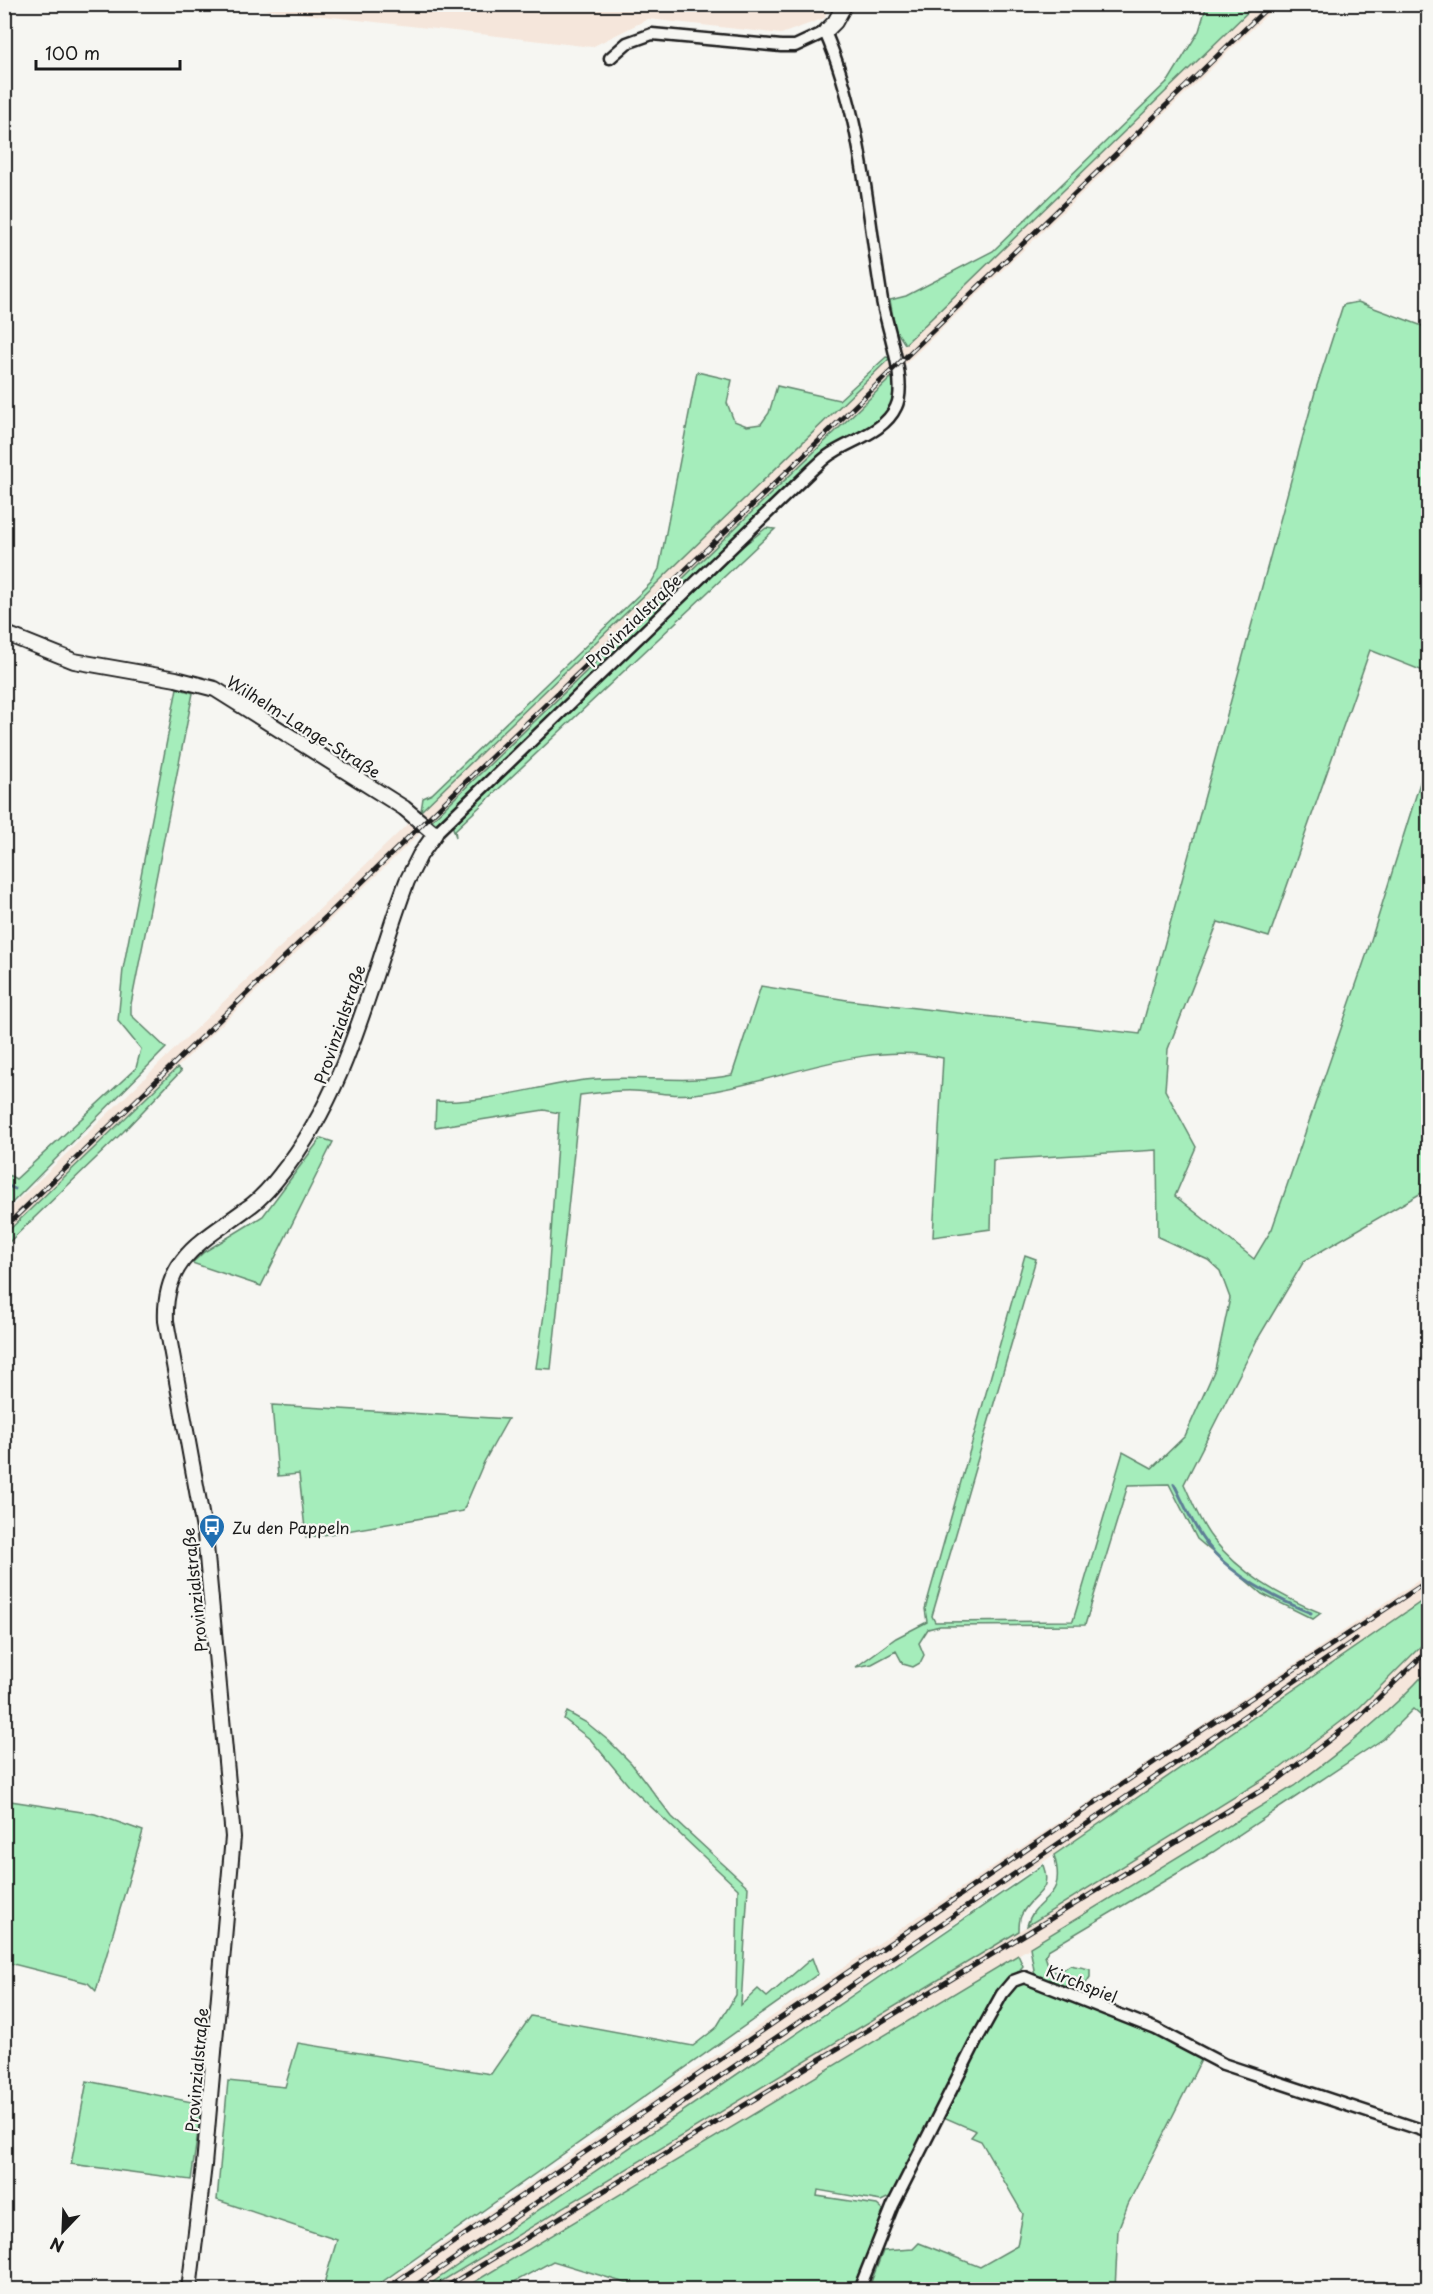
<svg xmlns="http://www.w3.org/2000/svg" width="1433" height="2294" font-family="'Playpen Sans',sans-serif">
<rect width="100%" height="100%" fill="#f6f6f2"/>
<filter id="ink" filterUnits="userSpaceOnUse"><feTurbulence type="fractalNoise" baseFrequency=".0167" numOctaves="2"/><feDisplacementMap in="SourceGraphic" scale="12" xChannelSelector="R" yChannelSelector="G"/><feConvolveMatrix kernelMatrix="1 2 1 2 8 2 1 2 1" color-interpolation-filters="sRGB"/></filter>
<g filter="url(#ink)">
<g fill="#f5e6db">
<polygon points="227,5 828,4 828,5 825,18 781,34 648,19 592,47"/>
<polygon points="1255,5 1277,5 5,1234 5,1213"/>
<polygon points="1428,1574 1428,1597 423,2289 375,2290 873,1947"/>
<polygon points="1428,1639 1428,1670 1410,1690 1334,1756 1294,1786 1018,1955 461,2289 429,2290 1027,1926 1278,1770 1360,1707"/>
</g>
<g fill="#a5edbb" stroke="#60846c" stroke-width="1.5">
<polygon points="1207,4 1255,5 905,344 895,329 890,300 906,296 993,251 1169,80 1199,31"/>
<path d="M 1358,302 L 1428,328 L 1428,673 L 1370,650 L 1269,937 L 1218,922 L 1168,1049 L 1165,1090 L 1196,1147 L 1175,1196 L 1254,1259 L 1272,1229 L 1366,956 L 1428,757 L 1428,1184 L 1425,1191 L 1304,1261 L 1257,1340 L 1184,1484 C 1192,1501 1200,1523 1212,1538 C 1242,1575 1278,1595 1321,1613 L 1313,1619 L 1262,1594 L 1197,1539 L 1169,1484 L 1128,1485 L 1085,1625 L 940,1626 L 928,1629 L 919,1643 L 924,1655 L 920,1663 L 913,1667 L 903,1664 L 896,1651 L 872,1664 L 856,1667 L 896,1638 L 927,1622 L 925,1609 L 1025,1255 L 1036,1259 L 932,1616 L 935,1622 L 1073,1621 L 1123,1452 L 1152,1468 L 1185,1436 L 1215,1369 L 1230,1298 L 1220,1271 L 1208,1260 L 1158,1237 L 1157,1150 L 993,1160 L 991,1229 L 933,1237 L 943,1058 C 863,1039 781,1082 702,1093 C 674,1097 661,1092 634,1091 C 617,1090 598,1093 580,1095 L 551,1369 L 536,1368 L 547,1294 L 559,1113 L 544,1110 L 435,1127 L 436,1101 C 485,1104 536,1086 585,1080 C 635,1074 683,1085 732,1075 L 761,986 L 847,1000 L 1140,1034 L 1315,392 L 1343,305 Z"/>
<polygon points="886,357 890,358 421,811 423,798 432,794 651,583 659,569 697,372 732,380 727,403 734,421 747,426 761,424 769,413 777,386 839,400"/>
<path d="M 896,373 C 903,416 871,424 841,442 C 828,449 817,462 805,471 L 439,825 L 430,822 Z"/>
<polygon points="766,528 775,529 455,830 456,837 452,825 743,546"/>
<polygon points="177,688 193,693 131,1004 131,1015 166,1048 5,1210 5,1197 9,1191 5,1189 5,1173 16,1179 136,1068 141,1049 118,1021 123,969"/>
<polygon points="177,1068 181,1071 123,1132 5,1246 5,1234"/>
<polygon points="321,1138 333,1142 261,1286 192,1263 204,1252 263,1216"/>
<polygon points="272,1405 508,1419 484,1462 463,1511 306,1538 299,1474 278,1476"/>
<path d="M 1428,1597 L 1428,1639 L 1360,1707 L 1278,1770 L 1027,1926 C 1035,1894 1068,1903 1054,1855 Z"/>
<path d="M 1428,1670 L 1428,1698 L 1426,1701 L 1428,1703 L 1428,1722 L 1413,1709 L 1383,1739 L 1213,1852 L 1048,1950 L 1045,1956 L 1050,1970 L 1058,1973 L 1070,1965 L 1090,1969 L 1090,1977 L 1079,1994 L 1035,1976 L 1030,1947 L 1294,1786 C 1341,1751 1389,1714 1428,1670 Z"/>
<polygon points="567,1712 587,1723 609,1741 631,1763 672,1817 748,1887 741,2005 758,1989 767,1997 812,1958 818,1974 372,2289 328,2289 325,2280 337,2240 217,2200 228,2081 285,2087 298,2043 491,2074 531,2016 693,2046 716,2028 736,1995 738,1889 629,1786 591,1740 564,1719"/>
<polygon points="4,1800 95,1814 143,1831 96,1991 88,1983 5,1962"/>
<path d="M 1043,1865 C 1054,1894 1030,1894 1021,1916 C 1019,1920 1019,1926 1019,1931 L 429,2289 L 423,2289 Z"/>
<path d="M 1018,1955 L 1023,1966 C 1013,1978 1003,1985 994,1998 L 894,2195 L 881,2201 L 818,2190 L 817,2196 L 877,2205 L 884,2211 L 883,2221 L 856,2289 L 645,2289 L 553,2261 L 501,2289 L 461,2290 Z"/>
<path d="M 1019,1983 C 1065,1987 1159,2034 1202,2058 L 1128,2204 L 1118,2230 L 1115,2289 L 868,2290 L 883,2251 L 913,2249 L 919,2243 L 980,2267 L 1017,2246 L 1023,2214 L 981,2141 L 971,2137 L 976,2131 L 941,2116 L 1005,1996 Z"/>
<polygon points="87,2081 202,2104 191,2180 71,2164"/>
</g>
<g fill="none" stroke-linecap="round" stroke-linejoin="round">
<g stroke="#5d7e95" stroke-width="3">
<polyline points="4,1184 15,1189"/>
<path d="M 1174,1484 C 1183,1502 1191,1521 1202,1537 C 1225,1573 1272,1597 1311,1613"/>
<polyline points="1421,1713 1428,1720"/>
</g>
<defs>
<g id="street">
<path d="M 435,834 L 813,469 C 820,463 826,456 834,452 C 855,439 885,431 896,407 C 908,383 887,329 882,300 C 867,211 862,117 825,32 L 795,46 L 781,46 L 652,34 L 627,43 L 610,58"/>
<polyline points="859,2290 893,2205 976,2041 1002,1994 1013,1981 1024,1977 1156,2029 1223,2064 1428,2132"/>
</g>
<g id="secondary">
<polyline points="825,32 835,22 845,4"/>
<path d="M 4,633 L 74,661 L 176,679 L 215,689 L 404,808 L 435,834 L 420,855 L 407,881 C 370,980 349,1090 281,1174 C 271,1187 260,1200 246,1209 C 203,1241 163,1258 166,1321 L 205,1535 L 233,1837 L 204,2165 L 189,2290"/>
</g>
</defs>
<use href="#street" stroke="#1c1c1c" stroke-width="15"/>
<use href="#secondary" stroke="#1c1c1c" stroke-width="18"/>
<use href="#street" stroke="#f6f6f2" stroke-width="10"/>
<use href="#secondary" stroke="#f6f6f2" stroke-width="14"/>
<defs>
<g id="rail">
<polyline points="4,1228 1271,4"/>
<polyline points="384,2290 1166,1754 1428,1581"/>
<polyline points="409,2290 1356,1639"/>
<polyline points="441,2290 1275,1782 1359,1717 1428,1650"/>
</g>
</defs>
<use href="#rail" stroke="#1c1c1c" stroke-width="5"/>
<use href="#rail" stroke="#f6f6f2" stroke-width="3" stroke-dasharray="9" stroke-linecap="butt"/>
</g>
</g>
<defs>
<symbol id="bus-pin" viewBox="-11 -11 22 30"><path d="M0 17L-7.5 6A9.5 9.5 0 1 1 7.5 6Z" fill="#1f6fb2" stroke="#f6f6f2"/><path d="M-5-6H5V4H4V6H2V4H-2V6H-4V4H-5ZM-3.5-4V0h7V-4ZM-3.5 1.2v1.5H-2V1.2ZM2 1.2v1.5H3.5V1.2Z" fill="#fff"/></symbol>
</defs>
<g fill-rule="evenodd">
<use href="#bus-pin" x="197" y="1512" width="30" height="40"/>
</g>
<g text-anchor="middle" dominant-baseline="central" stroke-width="4.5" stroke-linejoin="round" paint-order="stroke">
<g font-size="16" fill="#1c1c1c" stroke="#f6f6f2">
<text transform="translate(633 620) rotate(-44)">Provinzialstraße</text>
<text transform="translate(304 726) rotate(32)">Wilhelm-Lange-Straße</text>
<text transform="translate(339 1024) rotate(-71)">Provinzialstraße</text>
<text transform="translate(194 1590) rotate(-96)">Provinzialstraße</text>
<text transform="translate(1082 1983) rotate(22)">Kirchspiel</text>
<text transform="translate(196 2070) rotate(-85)">Provinzialstraße</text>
</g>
<g font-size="16" fill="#1c1c1c" stroke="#f6f6f2" text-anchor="start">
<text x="232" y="1527">Zu den Pappeln</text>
</g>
</g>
<rect width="1433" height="2294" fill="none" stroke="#f6f6f2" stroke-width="24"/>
<rect x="12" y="12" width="1409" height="2270" fill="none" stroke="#1c1c1c" stroke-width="2" filter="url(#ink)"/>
<g transform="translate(63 2231) rotate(203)" stroke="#f6f6f2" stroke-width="4.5" paint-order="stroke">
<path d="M0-4.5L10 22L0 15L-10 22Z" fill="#1c1c1c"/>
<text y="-9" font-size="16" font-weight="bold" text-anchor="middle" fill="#1c1c1c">N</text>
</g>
<path d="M36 60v9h144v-9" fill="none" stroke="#1c1c1c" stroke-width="3"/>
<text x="45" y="60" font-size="18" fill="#1c1c1c" stroke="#f6f6f2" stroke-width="4.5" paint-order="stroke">100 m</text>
</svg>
